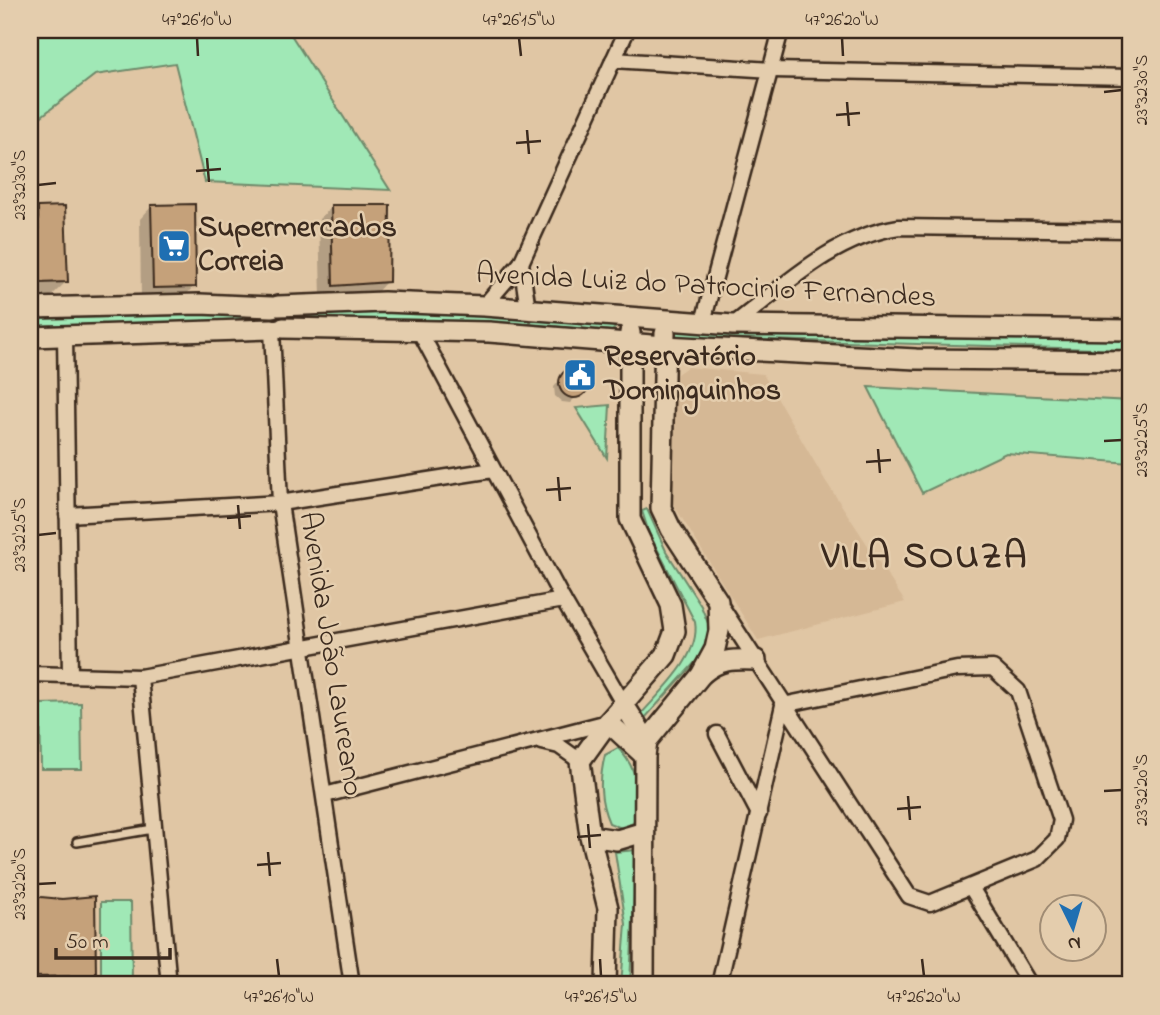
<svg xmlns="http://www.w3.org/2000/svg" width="1160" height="1015" font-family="'Indie Flower',sans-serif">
<rect width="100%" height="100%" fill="#e0c6a4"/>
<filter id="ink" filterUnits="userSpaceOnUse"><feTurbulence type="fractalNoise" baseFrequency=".0143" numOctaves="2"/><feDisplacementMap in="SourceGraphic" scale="14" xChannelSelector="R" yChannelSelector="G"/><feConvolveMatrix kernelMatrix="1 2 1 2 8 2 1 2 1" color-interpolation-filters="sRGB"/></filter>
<g filter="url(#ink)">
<polygon fill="#d5b895" points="687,367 763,374 825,480 905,602 758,640 670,499 674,382 677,374"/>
<g fill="#a0e8b6" stroke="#6e896a" stroke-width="2">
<polygon points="30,30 288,30 390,190 205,182 175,63 95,75 30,125"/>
<polygon points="389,309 616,322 617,326 612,331 499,322 294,321 292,318 294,314"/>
<polygon points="253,313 256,317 254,321 30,326 30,319"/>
<polygon points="670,324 1130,336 1130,350 669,337"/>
<polygon points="868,387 1130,401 1130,463 1006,453 922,493"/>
<polygon points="610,405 607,458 576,408"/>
<path d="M 647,509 L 666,551 L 701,606 L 712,633 L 707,649 L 645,718 L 641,714 C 661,691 701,656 695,622 L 649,533 L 642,511 Z"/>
<polygon points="81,703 82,769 41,769 40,704"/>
<path d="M 618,748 C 641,772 636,789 635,820 L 624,829 L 609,823 C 599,800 599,779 605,755 Z"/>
<polygon points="636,850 630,985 621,985 626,924 615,852"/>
<polygon points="101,902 131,902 132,984 101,984"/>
</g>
<g fill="#0003">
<polygon points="152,206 194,286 182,299 141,300 140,219"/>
<polygon points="332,207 387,281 375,294 321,297 319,219"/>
<polygon points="38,209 66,282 47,300 30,301 30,218"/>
<polygon points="578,371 585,375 586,387 570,403 562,402 555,396 554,387 566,373"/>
<polygon points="30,898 62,901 94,976 84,985 30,985"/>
</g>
<g fill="#c5a17a" stroke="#3b2a1e" stroke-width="2">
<polygon points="195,204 196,287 153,288 151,205"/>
<polygon points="331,205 390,205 389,282 333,286"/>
<polygon points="65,206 68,282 39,283 38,207"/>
<circle cx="574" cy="383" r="15"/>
<polygon points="30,896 62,899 95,896 96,976 30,977"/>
</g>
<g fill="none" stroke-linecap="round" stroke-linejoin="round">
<defs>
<polyline id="lane" points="77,842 153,829"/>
<g id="street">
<polyline points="613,60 773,70 1130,77"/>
<polyline points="521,263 528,309"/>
<polyline points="484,306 521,263 627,30"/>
<polyline points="703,322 781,30"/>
<path d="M 733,325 C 784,286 833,237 899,227 L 1130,230"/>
<polyline points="272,329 280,503 352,985"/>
<polyline points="419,330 563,600 624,705"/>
<polyline points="65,336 70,675"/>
<polyline points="67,515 280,503 493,470"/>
<polyline points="719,603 909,896 930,903 1037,859 1057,839 1061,820 1018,691 993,668 957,669 783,705 719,985"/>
<polyline points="30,674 140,677 563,600"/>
<polyline points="140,677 169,985"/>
<polyline points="717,734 759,814"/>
<polyline points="542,742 559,746 580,761"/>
<polyline points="325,795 608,722"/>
<polyline points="972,889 1030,985"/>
</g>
<g id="secondary">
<polyline points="278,306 384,302 484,306 733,325 1130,330"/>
<polyline points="30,308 200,304 272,307"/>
<polyline points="283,328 489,332 664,346 916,359 1130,361"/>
<polyline points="30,337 272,329"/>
<path d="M 702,674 C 719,659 733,659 756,660"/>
<polyline points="624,705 647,741"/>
<polyline points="608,722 645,756"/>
<polyline points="590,836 617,840 644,832"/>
<polyline points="606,985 608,908 590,836 580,761 608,722 666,655 675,631 671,605 630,519 630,332"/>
<polyline points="644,985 645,756 647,741 701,675 715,649 719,631 718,601 671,529 661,508 665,333"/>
</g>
</defs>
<use href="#lane" stroke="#3b2a1e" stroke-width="12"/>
<use href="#street" stroke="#3b2a1e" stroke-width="19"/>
<use href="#secondary" stroke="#3b2a1e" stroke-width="24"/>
<use href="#lane" stroke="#e4cdad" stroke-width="7"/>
<use href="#street" stroke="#e4cdad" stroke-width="14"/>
<use href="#secondary" stroke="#e4cdad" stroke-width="19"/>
</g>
</g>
<path fill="none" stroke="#3b2a1e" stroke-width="2.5" d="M 197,38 L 198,56M 519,38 L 521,56M 842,38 L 843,56M 1104,92 L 1122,90M 847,102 L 849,126M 836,115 L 860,113M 527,130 L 529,154M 516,143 L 541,141M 207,158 L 209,182M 196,171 L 221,169M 38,185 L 56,183M 1104,441 L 1122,440M 878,449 L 880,473M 866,462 L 891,460M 558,477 L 560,501M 546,490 L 571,488M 238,505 L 240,529M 227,518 L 251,516M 38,535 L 56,533M 1104,791 L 1122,790M 908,796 L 910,820M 897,809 L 921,807M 588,824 L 590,848M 577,837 L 601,835M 268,852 L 270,876M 257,865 L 281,863M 38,884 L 56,883M 277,959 L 279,976M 600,959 L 601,976M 922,959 L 924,976"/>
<defs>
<symbol id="supermarket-square" viewBox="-11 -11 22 22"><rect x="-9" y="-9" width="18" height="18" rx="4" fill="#1f6fb2" stroke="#e4cdad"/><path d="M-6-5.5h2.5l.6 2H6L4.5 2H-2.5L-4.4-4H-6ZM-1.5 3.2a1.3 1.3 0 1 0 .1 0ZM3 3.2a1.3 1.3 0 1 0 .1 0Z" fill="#fff"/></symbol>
<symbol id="civic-square" viewBox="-11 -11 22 22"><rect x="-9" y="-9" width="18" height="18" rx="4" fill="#1f6fb2" stroke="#e4cdad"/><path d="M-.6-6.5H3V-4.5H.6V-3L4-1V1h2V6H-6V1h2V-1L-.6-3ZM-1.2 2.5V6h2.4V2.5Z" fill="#fff"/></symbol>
</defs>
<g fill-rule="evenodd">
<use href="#supermarket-square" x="155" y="227" width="38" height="38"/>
<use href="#civic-square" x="561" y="356" width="38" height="38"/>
</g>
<g text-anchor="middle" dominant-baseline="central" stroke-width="5" stroke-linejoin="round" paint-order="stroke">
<g font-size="30" font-weight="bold" fill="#3b2a1e" stroke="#e4cdad" text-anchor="start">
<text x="198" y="229">Supermercados<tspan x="198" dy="34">Correia</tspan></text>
<text x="604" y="358">Reservatório<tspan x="604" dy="34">Dominguinhos</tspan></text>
</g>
<g font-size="30" fill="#3b2a1e" stroke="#e4cdad">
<text transform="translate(706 287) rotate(3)">Avenida Luiz do Patrocinio Fernandes</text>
<text transform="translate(330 654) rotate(81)">Avenida João Laureano</text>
</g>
<g font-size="37" font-weight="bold" letter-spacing="2" fill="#3b2a1e" stroke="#e4cdad">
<text x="925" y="558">VILA SOUZA</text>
</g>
</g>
<rect width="1160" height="1015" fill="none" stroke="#e4cdad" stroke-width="77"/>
<g transform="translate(1073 928) rotate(175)"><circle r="33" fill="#e4cdad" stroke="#a08c74" stroke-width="2"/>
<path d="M0-5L12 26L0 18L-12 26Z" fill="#1f6fb2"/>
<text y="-10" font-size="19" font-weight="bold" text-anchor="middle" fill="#3b2a1e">N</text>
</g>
<path d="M56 948v10h114v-10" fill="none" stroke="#3b2a1e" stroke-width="3.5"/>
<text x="66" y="948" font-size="21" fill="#3b2a1e" stroke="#e4cdad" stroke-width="5" paint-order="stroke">50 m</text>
<rect x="38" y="38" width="1084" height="938" fill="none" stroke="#3b2a1e" stroke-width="2.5"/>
<g font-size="18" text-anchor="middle" fill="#3b2a1e">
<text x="197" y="25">47°26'10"W</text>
<text x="519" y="25">47°26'15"W</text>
<text x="842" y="25">47°26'20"W</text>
<text transform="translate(1141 90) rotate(-90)" y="6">23°32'30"S</text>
<text transform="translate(19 185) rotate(-90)" y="6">23°32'30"S</text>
<text transform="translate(1141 440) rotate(-90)" y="6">23°32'25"S</text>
<text transform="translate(19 535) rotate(-90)" y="6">23°32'25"S</text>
<text transform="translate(1141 790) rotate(-90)" y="6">23°32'20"S</text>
<text transform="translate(19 884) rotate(-90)" y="6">23°32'20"S</text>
<text x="279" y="1002">47°26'10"W</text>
<text x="601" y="1002">47°26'15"W</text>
<text x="924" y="1002">47°26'20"W</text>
</g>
</svg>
